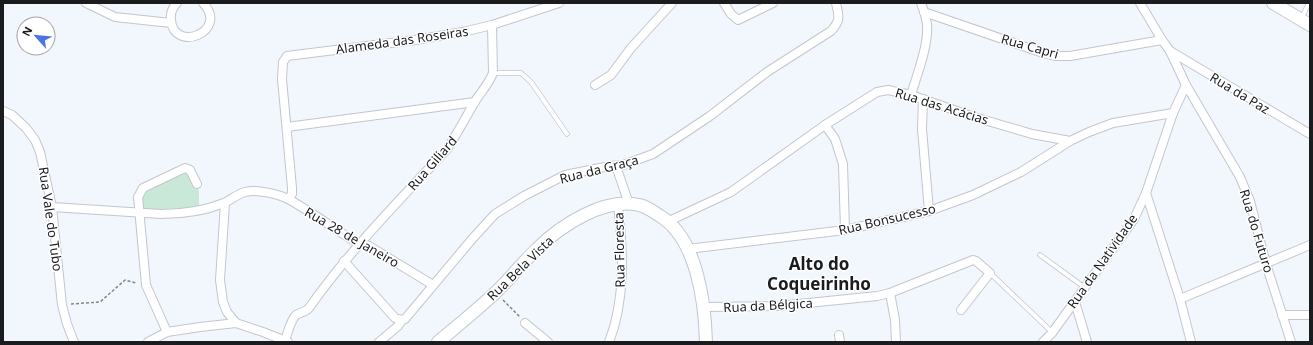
<svg xmlns="http://www.w3.org/2000/svg" width="1313" height="345" font-family="'Noto Sans',sans-serif">
<rect width="100%" height="100%" fill="#f2f7fe"/>
<polygon fill="#cae8d8" points="186,171 199,191 199,208 139,213 143,187"/>
<g fill="none" stroke-linecap="round" stroke-linejoin="round">
<defs>
<g id="lane">
<polyline points="1301,19 1309,3"/>
<polyline points="493,73 521,73 531,82 567,134"/>
<polyline points="1040,255 1084,287"/>
<polyline points="990,273 1052,332"/>
</g>
<g id="street">
<polyline points="86,3 115,17 171,23"/>
<path d="M 177,3 C 172,8 170,13 171,20 C 174,54 230,31 203,3"/>
<polyline points="724,3 731,14 738,20 773,3"/>
<polyline points="1140,3 1162,40 1170,51 1186,85 1240,177 1250,201 1266,264 1291,342"/>
<polyline points="924,12 1043,53 1055,56 1070,56 1162,40"/>
<polyline points="1170,51 1310,134"/>
<polyline points="595,85 611,75 631,48 672,3"/>
<path d="M 911,95 C 917,75 929,44 927,24 C 926,17 924,10 921,3"/>
<polyline points="923,99 922,129 929,211"/>
<polyline points="3,111 12,115 26,128 35,140 40,152 52,207 62,305 67,324 74,342"/>
<polyline points="825,125 835,139 843,164 845,230"/>
<polyline points="287,127 475,102"/>
<polyline points="616,166 629,204"/>
<polyline points="1146,193 1180,299 1191,342"/>
<polyline points="288,199 292,194 292,188 282,79 283,62 287,56 415,40 463,32 492,25 559,3"/>
<polyline points="225,203 220,280 223,302 227,312 236,323"/>
<path d="M 52,207 L 161,214 C 182,214 204,211 224,203 C 231,200 237,194 245,192 C 257,189 279,194 290,200 C 313,213 336,230 359,244 L 364,244 L 369,246 L 433,285"/>
<polyline points="669,221 731,192 825,125 877,92 888,90 911,95 971,116 1032,134 1070,141"/>
<polyline points="688,249 845,230 929,211 973,195 1021,172 1070,141 1089,132 1113,123 1173,113"/>
<path d="M 344,261 L 395,318 L 402,320 L 405,319 L 473,238 L 495,214 L 524,196 L 565,175 L 610,166 L 623,165 L 653,154 L 710,116 L 767,72 L 831,31 C 841,20 839,17 836,3"/>
<polyline points="890,293 895,320 896,342"/>
<polyline points="1180,299 1310,245"/>
<polyline points="1075,302 1087,342"/>
<polyline points="704,307 779,306 877,296 890,293 973,260 976,261 990,273 961,310"/>
<polyline points="1282,315 1310,315"/>
<polyline points="525,323 548,342"/>
<polyline points="167,332 146,285 138,197 143,188 185,168 190,170 197,184"/>
<polyline points="839,335 840,342"/>
<path d="M 285,340 C 288,333 290,321 296,315 C 300,312 305,313 309,308 C 349,251 399,201 447,149 C 457,134 465,119 474,103 C 480,93 489,84 493,73 L 492,25"/>
<polyline points="148,342 167,332 200,327 236,323 263,332 288,342"/>
<polyline points="379,342 398,326 402,320"/>
<path d="M 609,342 C 626,299 623,249 618,204"/>
<polyline points="1043,342 1052,333 1134,219 1146,193 1173,113 1186,85"/>
</g>
<g id="secondary">
<polyline points="1273,3 1310,25"/>
<path d="M 438,342 C 457,326 477,310 495,293 C 510,279 522,263 537,249 C 560,226 604,197 639,205 C 646,206 654,212 660,216 C 697,238 705,303 706,342"/>
</g>
</defs>
<use href="#lane" stroke="#c2c6cd" stroke-width="5.5"/>
<use href="#street" stroke="#c2c6cd" stroke-width="10"/>
<use href="#secondary" stroke="#c2c6cd" stroke-width="14"/>
<g stroke="#82868a" stroke-width="1.5" stroke-dasharray="3 2" stroke-linecap="butt">
<polyline points="503,300 520,317"/>
<polyline points="71,304 100,302 125,280 136,283"/>
</g>
<use href="#lane" stroke="#fff" stroke-width="4"/>
<use href="#street" stroke="#fff" stroke-width="8"/>
<use href="#secondary" stroke="#fff" stroke-width="12"/>
</g>
<g text-anchor="middle" dominant-baseline="central" stroke-width="3" stroke-linejoin="round" paint-order="stroke">
<g font-size="13" fill="#1a1c1e" stroke="#fff">
<text transform="translate(402 40) rotate(-8)">Alameda das Roseiras</text>
<text transform="translate(1030 46) rotate(16)">Rua Capri</text>
<text transform="translate(1240 93) rotate(31)">Rua da Paz</text>
<text transform="translate(942 106) rotate(17)">Rua das Acácias</text>
<text transform="translate(432 163) rotate(-49)">Rua Giliard</text>
<text transform="translate(599 169) rotate(-14)">Rua da Graça</text>
<text transform="translate(51 219) rotate(82)">Rua Vale do Tubo</text>
<text transform="translate(887 219) rotate(-13)">Rua Bonsucesso</text>
<text transform="translate(1257 231) rotate(73)">Rua do Futuro</text>
<text transform="translate(352 237) rotate(30)">Rua 28 de Janeiro</text>
<text transform="translate(619 250) rotate(-91)">Rua Floresta</text>
<text transform="translate(1102 261) rotate(-55)">Rua da Natividade</text>
<text transform="translate(520 268) rotate(-44)">Rua Bela Vista</text>
<text transform="translate(768 305) rotate(-3)">Rua da Bélgica</text>
</g>
<g font-size="17" font-weight="bold" fill="#1a1c1e" stroke="#fff">
<text x="819" y="263">Alto do<tspan x="819" dy="20">Coqueirinho</tspan></text>
</g>
</g>
<rect width="1313" height="345" fill="none" stroke="#1a1c1e" stroke-width="8"/>
<g transform="translate(36 36) rotate(297)"><circle r="19" fill="#ffffff" stroke="#a3a4a5"/>
<path d="M0-3L7 15L0 10L-7 15Z" fill="#4974e6"/>
<text y="-6" font-size="11" font-weight="bold" text-anchor="middle" fill="#1a1c1e">N</text>
</g>
</svg>
